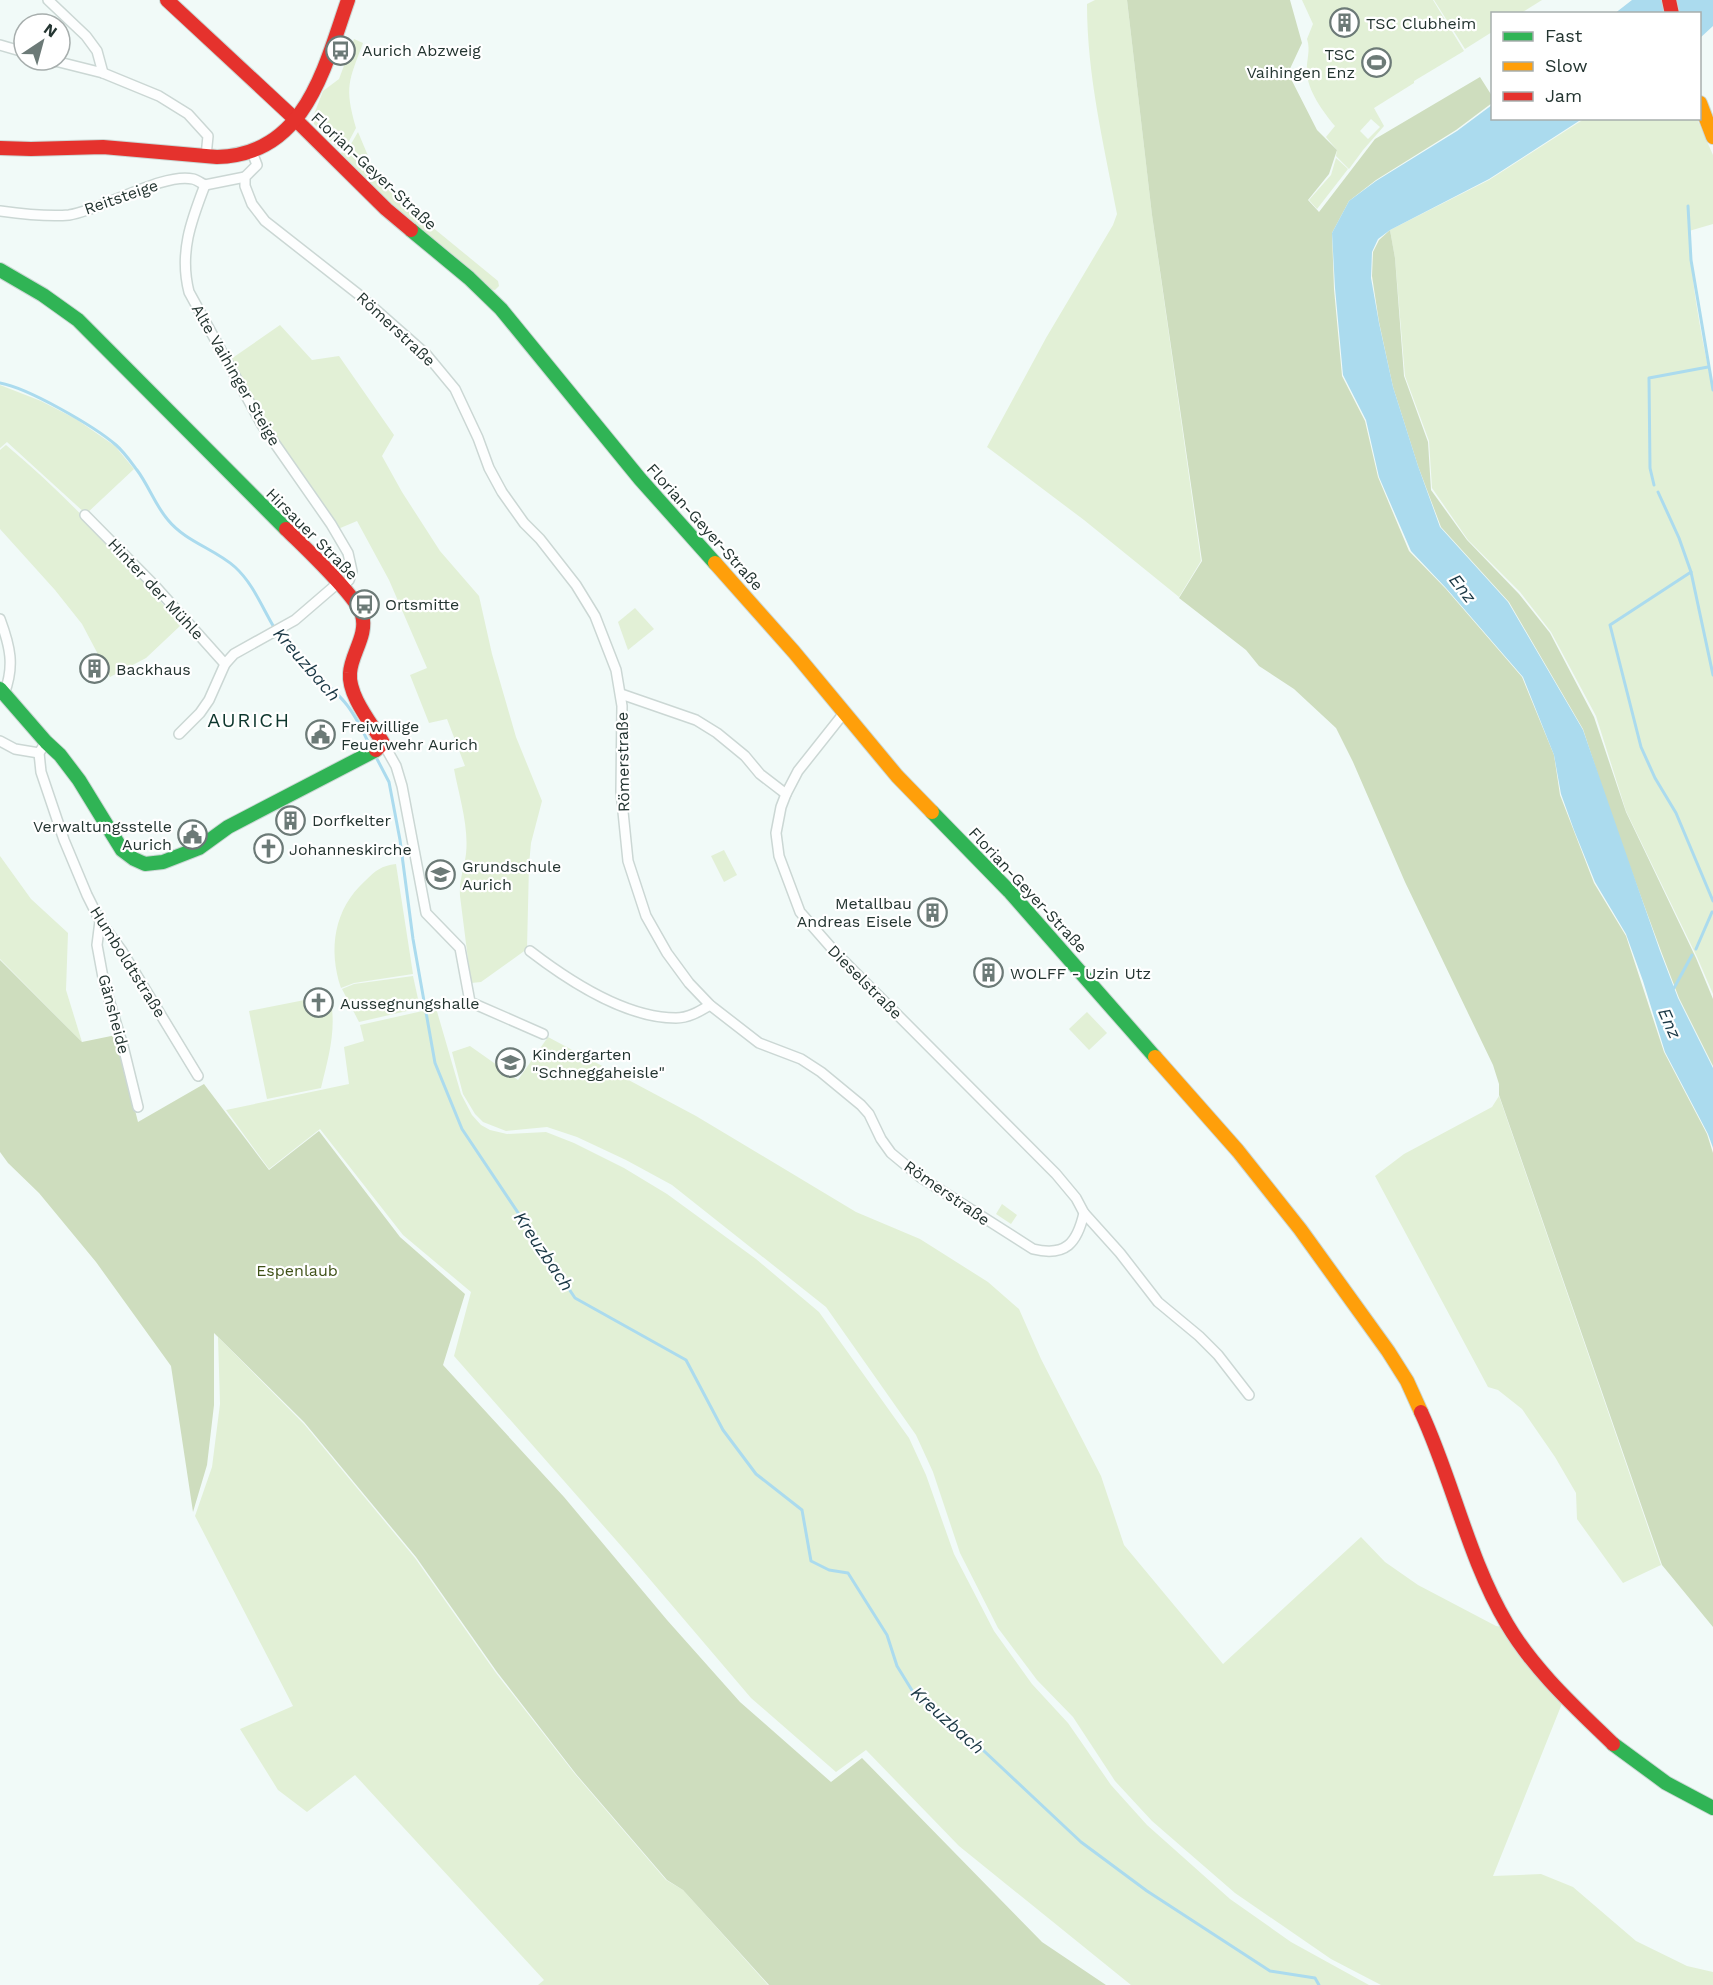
<svg xmlns="http://www.w3.org/2000/svg" width="1713" height="1985" font-family="'Work Sans',sans-serif">
<rect width="100%" height="100%" fill="#f1faf8"/>
<g fill="#e2f0d6" fill-rule="evenodd">
<path d="M 1095,0 L 1127,0 L 1152,215 L 1201,561 L 1179,597 L 1084,520 L 987,447 L 1046,338 L 1113,225 L 1117,214 C 1104,145 1087,76 1087,4 Z"/>
<path d="M 1302,0 L 1433,0 L 1464,51 L 1414,81 L 1414,83 L 1374,108 L 1384,126 L 1363,150 L 1349,169 L 1336,156 L 1337,150 L 1326,137 L 1335,126 C 1324,113 1307,90 1307,72 C 1306,60 1311,51 1307,39 L 1313,24 ZM 1371,119 L 1380,127 L 1368,139 L 1360,131 Z"/>
<polygon points="1434,0 1542,0 1521,13 1492,14 1492,32 1465,49"/>
<path d="M 354,39 L 363,43 C 349,81 344,86 356,128 L 349,141 L 338,149 L 314,124 L 313,117 L 323,91 L 339,79 Z"/>
<path d="M 1584,119 L 1697,119 L 1713,155 L 1713,224 L 1689,231 C 1691,285 1702,339 1713,391 L 1713,994 L 1697,957 L 1626,811 L 1596,716 L 1551,632 L 1520,592 L 1468,540 L 1432,488 L 1429,441 L 1405,376 L 1395,258 L 1390,230 L 1489,180 Z"/>
<path d="M 358,132 L 374,170 L 398,199 L 498,281 L 499,286 L 495,290 L 489,289 C 438,246 387,203 340,154 L 351,144 Z"/>
<polygon points="1336,158 1348,169 1317,209 1309,200 1331,175"/>
<path d="M 280,325 L 312,360 L 339,356 L 394,435 L 382,456 L 402,492 L 440,551 L 479,596 L 492,654 L 516,737 L 542,801 L 531,843 L 529,865 L 527,949 L 481,982 L 471,983 L 460,896 C 459,880 464,869 466,854 C 469,826 459,796 454,769 L 465,766 L 447,719 L 429,723 L 410,675 L 427,668 L 389,580 L 357,521 L 338,529 L 265,423 L 231,359 Z"/>
<polygon points="0,385 41,401 76,419 115,446 134,469 86,514 7,442 0,448"/>
<path d="M 6,445 C 71,499 126,561 181,625 L 146,658 L 110,677 L 82,624 L 55,590 L 0,529 L 0,450 Z"/>
<polygon points="635,608 654,629 628,650 618,622"/>
<polygon points="724,850 737,875 724,882 711,856"/>
<polygon points="0,856 31,899 68,933 66,990 82,1042 0,959"/>
<path d="M 396,864 L 413,974 L 354,983 L 341,988 C 328,949 334,909 365,881 C 376,870 381,866 396,864 Z"/>
<polygon points="413,976 420,1008 359,1022 342,989 354,984"/>
<path d="M 330,995 C 337,1029 329,1055 321,1088 L 267,1099 L 249,1011 Z"/>
<polygon points="436,1008 461,1094 472,1115 481,1125 490,1130 507,1134 546,1132 574,1143 624,1168 667,1194 756,1259 819,1312 909,1438 926,1475 954,1554 994,1631 1032,1684 1068,1723 1111,1785 1147,1825 1230,1899 1291,1942 1369,1985 1131,1985 959,1846 866,1750 836,1772 751,1698 630,1556 454,1356 471,1292 403,1235 320,1129 269,1169 226,1110 349,1084 344,1047 364,1041 360,1025"/>
<polygon points="1087,1012 1107,1033 1089,1050 1069,1029"/>
<polygon points="548,1037 696,1116 856,1212 920,1239 988,1282 1019,1309 1041,1359 1101,1476 1124,1545 1223,1664 1361,1537 1385,1562 1418,1585 1496,1626 1503,1627 1563,1701 1493,1876 1541,1874 1573,1887 1636,1941 1687,1966 1713,1972 1713,1985 1381,1985 1331,1959 1235,1893 1152,1821 1115,1781 1073,1717 1037,1680 998,1628 960,1553 933,1472 916,1435 826,1307 672,1185 626,1160 577,1137 547,1127 506,1131 483,1122 475,1114 463,1094 452,1052 470,1046 518,1080"/>
<polygon points="1499,1096 1661,1565 1623,1583 1577,1519 1576,1493 1555,1457 1522,1409 1498,1390 1488,1387 1375,1176 1404,1154 1492,1107"/>
<polygon points="1002,1204 1017,1215 1011,1224 996,1214"/>
<polygon points="218,1337 304,1424 415,1558 496,1673 575,1774 666,1880 683,1890 768,1985 538,1985 544,1980 355,1775 307,1812 278,1790 240,1729 293,1706 195,1516 212,1467 220,1404"/>
</g>
<g fill="#ceddbe">
<polygon points="1127,0 1290,0 1302,43 1288,73 1317,130 1337,150 1329,174 1308,200 1319,212 1375,139 1480,77 1492,96 1492,103 1456,130 1376,180 1349,201 1332,233 1334,289 1342,376 1365,421 1378,477 1409,551 1446,589 1522,677 1554,755 1560,795 1594,883 1626,936 1664,1052 1707,1134 1713,1153 1713,1627 1662,1565 1499,1095 1499,1084 1493,1065 1405,882 1353,762 1336,728 1294,689 1259,666 1246,650 1179,598 1202,561 1152,215"/>
<polygon points="1390,230 1395,258 1404,376 1428,442 1431,490 1467,540 1519,594 1550,633 1594,717 1626,812 1696,958 1713,999 1713,1066 1679,998 1661,951 1612,818 1583,729 1509,602 1441,527 1418,466 1393,387 1379,322 1372,276 1373,252 1379,240"/>
<polygon points="0,960 82,1042 116,1035 138,1122 204,1084 269,1170 319,1131 400,1237 465,1294 443,1365 564,1497 667,1620 740,1702 831,1782 862,1758 1042,1942 1106,1985 769,1985 683,1890 667,1880 576,1774 497,1672 416,1557 304,1422 214,1333 214,1405 207,1465 193,1512 171,1366 96,1262 39,1193 8,1163 0,1152"/>
</g>
<g fill="#abdbee">
<polygon points="1632,0 1713,0 1713,26 1700,38 1700,14 1614,14"/>
<polygon points="1492,105 1492,118 1582,119 1489,179 1390,230 1378,239 1372,252 1371,278 1379,323 1393,387 1418,466 1440,527 1508,602 1583,730 1660,951 1678,998 1713,1068 1713,1148 1708,1134 1665,1052 1643,981 1626,934 1595,882 1574,830 1561,794 1554,755 1523,677 1446,588 1411,551 1379,477 1366,420 1343,375 1335,288 1332,233 1349,201 1376,181 1457,131"/>
</g>
<g fill="none" stroke-linecap="round" stroke-linejoin="round">
<g stroke="#abdbee" stroke-width="3">
<polyline points="1688,206 1691,260 1713,390"/>
<path d="M 0,383 C 28,388 94,426 116,445 C 124,452 131,462 137,470 C 149,486 155,505 168,520 C 186,542 215,549 235,567 C 258,588 266,620 285,644 C 303,667 329,682 347,705 C 357,718 364,733 371,748"/>
<polyline points="1654,485 1650,468 1649,378 1708,367"/>
<polyline points="1658,492 1679,538 1691,572 1713,675"/>
<polyline points="1691,572 1610,625 1641,747 1655,778 1676,813 1713,901"/>
<polyline points="376,757 389,782 400,840 413,939 435,1063 462,1129 575,1298 686,1360 723,1430 756,1474 802,1510 811,1561 829,1570 848,1573 887,1635 897,1666 913,1692 931,1709 968,1736 1081,1842 1147,1891 1270,1971 1315,1978 1319,1985"/>
<polyline points="1696,949 1712,912"/>
<polyline points="1674,988 1692,955"/>
</g>
<defs>
<g id="street">
<polyline points="48,0 86,36 97,51 103,73"/>
<polyline points="0,45 24,52"/>
<polyline points="51,60 103,73 159,96 188,114 208,136 206,156"/>
<path d="M 252,152 L 257,165 L 245,177 L 245,186 L 252,204 L 265,221 L 358,294 L 426,354 L 455,389 L 478,438 L 489,468 L 502,492 L 524,523 L 540,539 L 576,585 L 595,616 L 616,670 L 622,706 L 621,792 L 628,861 L 646,916 L 667,953 L 689,983 L 710,1005 L 759,1043 L 801,1059 L 821,1072 L 861,1105 L 869,1114 L 881,1139 L 891,1153 L 920,1177 L 1033,1249 C 1066,1257 1077,1243 1084,1213"/>
<path d="M 205,185 C 191,221 179,253 189,292 L 262,425 L 331,524 L 348,553 L 352,571 L 349,580 L 342,587"/>
<polyline points="205,185 245,177"/>
<path d="M 0,211 C 22,214 47,217 69,215 C 103,210 163,172 193,179 C 197,180 201,183 205,185"/>
<polyline points="85,515 156,587 225,664"/>
<path d="M 0,619 C 10,646 15,666 4,694"/>
<polyline points="621,694 696,720 717,733 745,756 760,774 786,794"/>
<polyline points="844,713 798,771 786,794 781,807 776,833 779,856 800,912 835,952 1056,1174 1076,1198 1084,1213 1120,1253 1158,1302 1199,1336 1218,1355 1249,1395"/>
<polyline points="179,734 200,713 209,700 225,664 234,654 295,620 338,583"/>
<polyline points="0,741 15,749 39,753"/>
<polyline points="46,742 39,753 41,772 64,840 87,895 100,921 122,951 198,1076"/>
<polyline points="383,743 396,766 402,786 426,913 460,948 470,1002 543,1034"/>
<polyline points="100,921 97,945 104,983 123,1046 138,1107"/>
<path d="M 530,951 C 569,981 625,1018 676,1018 C 689,1018 700,1011 710,1005"/>
</g>
<g id="fast">
<polyline points="411,230 469,278 501,309 640,479 715,563"/>
<polyline points="0,270 43,295 78,320 286,529"/>
<polyline points="0,689 46,742 60,755 79,780 122,850 134,859 145,864 163,862 199,848 228,827 376,750"/>
<polyline points="932,812 1009,891 1155,1057"/>
<polyline points="1613,1744 1666,1783 1713,1808"/>
</g>
<g id="slow">
<polyline points="1700,103 1713,137"/>
<polyline points="715,563 794,652 897,776 932,812"/>
<polyline points="1155,1057 1238,1151 1300,1229 1388,1351 1407,1381 1421,1412"/>
</g>
<g id="jam">
<polyline points="167,0 296,120 386,209 411,230"/>
<polyline points="1669,0 1672,14"/>
<path d="M 0,148 L 31,149 L 103,147 L 217,157 C 305,155 324,69 348,0"/>
<path d="M 286,529 C 303,546 356,595 362,615 C 368,635 351,654 350,673 C 348,696 372,724 383,743 L 376,750"/>
<path d="M 1421,1412 C 1453,1481 1468,1558 1507,1624 C 1534,1670 1575,1707 1613,1744"/>
</g>
</defs>
<use href="#street" stroke="#cbd7d4" stroke-width="12"/>
<use href="#fast" stroke="#cbd7d4" stroke-width="16"/>
<use href="#slow" stroke="#cbd7d4" stroke-width="16"/>
<use href="#jam" stroke="#cbd7d4" stroke-width="16"/>
<use href="#street" stroke="#fdfefe" stroke-width="9"/>
<use href="#fast" stroke="#30b455" stroke-width="14"/>
<use href="#slow" stroke="#ff9f0a" stroke-width="14"/>
<use href="#jam" stroke="#e5322d" stroke-width="14"/>
</g>
<defs>
<symbol id="building-ring" viewBox="-11 -11 22 22"><circle r="9.5" fill="#fff" stroke="#6c7a77" stroke-width="1.5"/><path d="M-4-6H4V6H1V3H-1V6H-4ZM-2.5-4.3h1.7v1.8h-1.7ZM.8-4.3h1.7v1.8H.8ZM-2.5-1h1.7V.8h-1.7ZM.8-1h1.7V.8H.8Z" fill="#6c7a77"/></symbol>
<symbol id="bus-ring" viewBox="-11 -11 22 22"><circle r="9.5" fill="#fff" stroke="#6c7a77" stroke-width="1.5"/><path d="M-5-6H5V4H4V6H2V4H-2V6H-4V4H-5ZM-3.5-4V0h7V-4ZM-3.5 1.2v1.5H-2V1.2ZM2 1.2v1.5H3.5V1.2Z" fill="#6c7a77"/></symbol>
<symbol id="stadium-ring" viewBox="-11 -11 22 22"><circle r="9.5" fill="#fff" stroke="#6c7a77" stroke-width="1.5"/><path d="M0-5a6.5 5 0 1 0 0 10a6.5 5 0 1 0 0-10ZM-3.5-1.8h7v3.6h-7Z" fill="#6c7a77"/></symbol>
<symbol id="civic-ring" viewBox="-11 -11 22 22"><circle r="9.5" fill="#fff" stroke="#6c7a77" stroke-width="1.5"/><path d="M-.6-6.5H3V-4.5H.6V-3L4-1V1h2V6H-6V1h2V-1L-.6-3ZM-1.2 2.5V6h2.4V2.5Z" fill="#6c7a77"/></symbol>
<symbol id="church-ring" viewBox="-11 -11 22 22"><circle r="9.5" fill="#fff" stroke="#6c7a77" stroke-width="1.5"/><path d="M-1.2-6h2.4v3.5h3.3v2.4h-3.3V6h-2.4V-.1h-3.3v-2.4h3.3Z" fill="#6c7a77"/></symbol>
<symbol id="school-ring" viewBox="-11 -11 22 22"><circle r="9.5" fill="#fff" stroke="#6c7a77" stroke-width="1.5"/><path d="M0-5L7-2L0 1L-7-2ZM-4 1L0 2.5L4 1V4Q0 6-4 4Z" fill="#6c7a77"/></symbol>
</defs>
<g fill-rule="evenodd">
<use href="#building-ring" x="1328" y="6" width="33" height="33"/>
<use href="#bus-ring" x="324" y="34" width="33" height="33"/>
<use href="#stadium-ring" x="1360" y="46" width="33" height="33"/>
<use href="#bus-ring" x="348" y="588" width="33" height="33"/>
<use href="#building-ring" x="78" y="652" width="33" height="33"/>
<use href="#civic-ring" x="304" y="718" width="33" height="33"/>
<use href="#building-ring" x="274" y="804" width="33" height="33"/>
<use href="#civic-ring" x="176" y="818" width="33" height="33"/>
<use href="#church-ring" x="252" y="832" width="33" height="33"/>
<use href="#school-ring" x="424" y="858" width="33" height="33"/>
<use href="#building-ring" x="916" y="896" width="33" height="33"/>
<use href="#building-ring" x="972" y="956" width="33" height="33"/>
<use href="#church-ring" x="302" y="986" width="33" height="33"/>
<use href="#school-ring" x="494" y="1046" width="33" height="33"/>
</g>
<g text-anchor="middle" dominant-baseline="central" stroke-width="4.5" stroke-linejoin="round" paint-order="stroke">
<g font-size="16" fill="#243531" stroke="#fff" text-anchor="start">
<text x="1366" y="23">TSC Clubheim</text>
<text x="362" y="50">Aurich Abzweig</text>
<text x="1355" y="54" text-anchor="end">TSC<tspan x="1355" dy="18">Vaihingen Enz</tspan></text>
<text x="385" y="604">Ortsmitte</text>
<text x="116" y="669">Backhaus</text>
<text x="341" y="726">Freiwillige<tspan x="341" dy="18">Feuerwehr Aurich</tspan></text>
<text x="312" y="820">Dorfkelter</text>
<text x="172" y="826" text-anchor="end">Verwaltungsstelle<tspan x="172" dy="18">Aurich</tspan></text>
<text x="289" y="849">Johanneskirche</text>
<text x="462" y="866">Grundschule<tspan x="462" dy="18">Aurich</tspan></text>
<text x="912" y="903" text-anchor="end">Metallbau<tspan x="912" dy="18">Andreas Eisele</tspan></text>
<text x="1010" y="973">WOLFF - Uzin Utz</text>
<text x="340" y="1003">Aussegnungshalle</text>
<text x="532" y="1054">Kindergarten<tspan x="532" dy="18">"Schneggaheisle"</tspan></text>
</g>
<g font-size="16" fill="#243531" stroke="#fff">
<text transform="translate(374 171) rotate(43)">Florian-Geyer-Straße</text>
<text transform="translate(121 197) rotate(-19)">Reitsteige</text>
<text transform="translate(396 329) rotate(43)">Römerstraße</text>
<text transform="translate(236 375) rotate(60)">Alte Vaihinger Steige</text>
<text transform="translate(705 527) rotate(48)">Florian-Geyer-Straße</text>
<text transform="translate(312 534) rotate(45)">Hirsauer Straße</text>
<text transform="translate(156 589) rotate(47)">Hinter der Mühle</text>
<text transform="translate(623 762) rotate(-91)">Römerstraße</text>
<text transform="translate(1028 890) rotate(47)">Florian-Geyer-Straße</text>
<text transform="translate(128 962) rotate(58)">Humboldtstraße</text>
<text transform="translate(865 982) rotate(45)">Dieselstraße</text>
<text transform="translate(114 1014) rotate(75)">Gänsheide</text>
<text transform="translate(947 1193) rotate(35)">Römerstraße</text>
</g>
<g font-size="16" fill="#3f5117" stroke="#fff">
<text x="297" y="1270">Espenlaub</text>
</g>
<g font-size="18" font-style="italic" fill="#193744" stroke="#fff">
<text transform="translate(1463 588) rotate(52)">Enz</text>
<text transform="translate(307 664) rotate(49)">Kreuzbach</text>
<text transform="translate(1670 1023) rotate(66)">Enz</text>
<text transform="translate(544 1251) rotate(56)">Kreuzbach</text>
<text transform="translate(948 1720) rotate(42)">Kreuzbach</text>
</g>
<g font-size="20" letter-spacing="1.5" fill="#0d362d" stroke="#fff">
<text x="249" y="720">AURICH</text>
</g>
</g>
<rect x="1491" y="12" width="210" height="108" fill="#ffffff" stroke="#a7aead" stroke-width="1.5"/>
<rect x="1503" y="32" width="30" height="9" fill="#30b455" stroke="#a7aead" stroke-width="1.5"/>
<text x="1545" y="42" font-size="18" fill="#243531">Fast</text>
<rect x="1503" y="62" width="30" height="9" fill="#ff9f0a" stroke="#a7aead" stroke-width="1.5"/>
<text x="1545" y="72" font-size="18" fill="#243531">Slow</text>
<rect x="1503" y="92" width="30" height="9" fill="#e5322d" stroke="#a7aead" stroke-width="1.5"/>
<text x="1545" y="102" font-size="18" fill="#243531">Jam</text>
<g transform="translate(42 42) rotate(36)"><circle r="28" fill="#ffffff" stroke="#a7aead" stroke-width="1.5"/>
<path d="M0-4.5L10 22L0 15L-10 22Z" fill="#6c7a77"/>
<text y="-9" font-size="16" font-weight="bold" text-anchor="middle" fill="#243531">N</text>
</g>
</svg>
